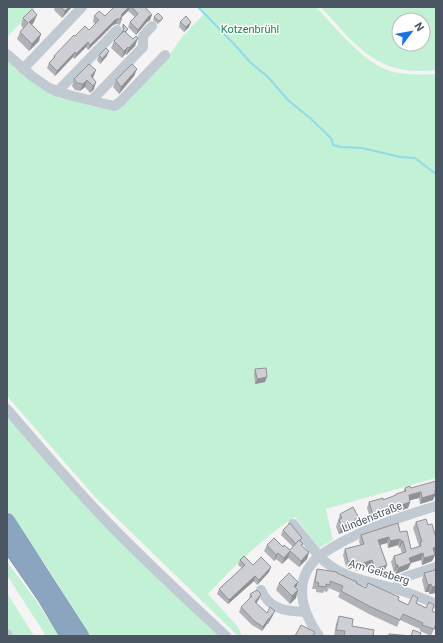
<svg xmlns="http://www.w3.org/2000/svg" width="443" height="643" font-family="Roboto,sans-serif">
<rect width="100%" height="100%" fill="#f5f3f3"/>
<g fill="#c3f1d5" fill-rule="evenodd">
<polygon points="7,7 36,7 7,37"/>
<path d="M 198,7 L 316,7 C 336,28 360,59 387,70 C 402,75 420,75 436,74 L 436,478 L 326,509 L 333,540 L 319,548 L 295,517 C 262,538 234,566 208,594 L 238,627 L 242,636 L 238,636 L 95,497 L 7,396 L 7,57 L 34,81 L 121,106 L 170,54 L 182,37 L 204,14 Z"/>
<path d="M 321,7 L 436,7 L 436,70 C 377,77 357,46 321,7 ZM 399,20 L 423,20 L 423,44 L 399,44 Z"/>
<polygon points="7,416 219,636 90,636 47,567 7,510"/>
<polygon points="7,562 35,599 59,636 46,636 7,575"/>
<polygon points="7,593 34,636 12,636 7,629"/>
</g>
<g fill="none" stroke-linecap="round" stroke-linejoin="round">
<polyline stroke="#90daee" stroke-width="2" points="198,7 234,44 251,63 267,76 288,100 311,119 331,138 333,145 341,147 362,148 400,157 415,158 436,174"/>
<defs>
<g id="highway">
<polyline points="7,521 81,636"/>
<polyline points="7,542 45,597 68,636"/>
</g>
</defs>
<use href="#highway" stroke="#7690ad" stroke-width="16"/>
<g stroke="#c1cad2" stroke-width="10">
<polyline points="7,54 32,76 49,88 69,95 114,106 120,102 165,55"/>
<polyline points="23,69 82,7"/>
<polyline points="57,92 117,30"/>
<polyline points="92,100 143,47 143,36 152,26"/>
<path d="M 7,409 C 36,443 65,477 95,509 C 137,554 182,595 226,636"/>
<path d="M 293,524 L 319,556 C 355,531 395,519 436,506"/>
<polyline points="396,589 399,582 405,577 436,567"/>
<path d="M 261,590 C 270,610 286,611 305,612"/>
<polyline points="7,634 8,636"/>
<path d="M 319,636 C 301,610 292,580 319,556 C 341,579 366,580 395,589 C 409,593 423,598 436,604"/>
</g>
<use href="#highway" stroke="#8ba5c1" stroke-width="15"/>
</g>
<g fill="#b0b2b7">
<polygon points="55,7 72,7 62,18 54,10"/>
<polygon points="114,7 148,7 146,9 150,20 147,22 136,35 128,27 130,22 135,17 128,11 121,18 122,19 120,25 116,24 113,25 88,50 86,47 74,59 73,57 55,76 47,68 49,63 52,60 54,56 75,36 89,30 95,24 93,22 94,16 105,16"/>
<polygon points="154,17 162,20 158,24 153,20"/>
<polygon points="23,18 34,22 32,25 39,41 29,51 17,39 20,32 23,28 21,25"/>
<polygon points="180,22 189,27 184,32 179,27"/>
<polygon points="123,24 128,29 126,33 135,46 126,55 125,54 122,58 111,48 114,41 123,30 122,27"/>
<polygon points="99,55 107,56 100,64 97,60"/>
<polygon points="137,69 134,76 119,94 113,87 116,80"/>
<polygon points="93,78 94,89 90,93 85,87 80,91 75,90 72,86 74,79"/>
<polygon points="255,369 265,382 255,384 254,374"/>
<polygon points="405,488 411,488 434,497 433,500 420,504 419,498 410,500 410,502 408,508 397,512 396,510 385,514 385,516 371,521 367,508 369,502 383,500 395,496 396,494 403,492"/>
<polygon points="340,514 356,526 339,534 336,527"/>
<polygon points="416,522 434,553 435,555 432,561 422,565 421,560 411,563 408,569 396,574 395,571 394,572 391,562 394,556 402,554 400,547 399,548 398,545 388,548 387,543 380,545 387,565 384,572 373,575 370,566 356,571 354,567 349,569 346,567 343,555 345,549 360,545 359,541 361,535 400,532 411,549 419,546 413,528"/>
<polygon points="283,530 302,538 300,542 302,546 309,552 307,559 299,567 288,558 282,564 276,559 274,561 264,551 267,545 290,550 293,547 281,535"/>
<polygon points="240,560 253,565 271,567 269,572 257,585 254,581 228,604 217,594 219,589 242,568 238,565"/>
<polygon points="435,568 436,568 436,593 429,594 429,592 425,592 422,580 424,573 434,571"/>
<polygon points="317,569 337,573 366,588 399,597 398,600 408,605 418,598 416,603 426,608 434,605 432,611 436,613 436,630 434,629 431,636 420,631 420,629 400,620 397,627 369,614 338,597 340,593 329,588 327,592 324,591 323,593 316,592 316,589 312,589 315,576"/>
<polygon points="279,583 296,588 296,598 290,604 276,590"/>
<polygon points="250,594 261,594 259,599 256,603 267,613 273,615 268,624 267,624 262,631 252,625 239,612 241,607 249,599"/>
<polygon points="339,616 352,626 373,636 334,636 336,624"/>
</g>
<g fill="#909195">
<polygon points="69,7 72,7 62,18 65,11"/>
<polygon points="129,7 130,7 128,11 121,18 121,15"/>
<polygon points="37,15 34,22 27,30 29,22"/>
<polygon points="152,15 150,20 147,22 136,35 138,30 149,16"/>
<polygon points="117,19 116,24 113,25 88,50 90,45 115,20"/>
<polygon points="191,22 189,27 184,32 186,27"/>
<polygon points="41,34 39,41 29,51 32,44"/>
<polygon points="138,38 135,46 126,55 129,48"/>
<polygon points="88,42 86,47 74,59 76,54"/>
<polygon points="128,47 125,54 122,58 124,51"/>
<polygon points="109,51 107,56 100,64 102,59"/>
<polygon points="75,52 73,57 55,76 57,71"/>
<polygon points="137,69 134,76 119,94 121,87 130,77"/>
<polygon points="96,70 93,78 89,83 91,76"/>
<polygon points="87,80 85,87 80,91 83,84"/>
<polygon points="96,82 94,89 90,93 93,86"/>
<polygon points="267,377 265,382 255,384 257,379"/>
<polygon points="435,491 436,491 436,496 434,497 433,500 420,504 422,498"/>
<polygon points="421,492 419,498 407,501 409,495"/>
<polygon points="410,502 408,508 397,512 399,506"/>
<polygon points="399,504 396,510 385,514 385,516 371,521 373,515 386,509"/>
<polygon points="359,518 356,526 339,534 342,527"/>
<polygon points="389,537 387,543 376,546 378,540"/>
<polygon points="400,539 398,545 388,548 390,541"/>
<polygon points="401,541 403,541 400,547 399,548"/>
<polygon points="436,547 436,552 431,554 433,548"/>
<polygon points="290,551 288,558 282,564 284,558"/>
<polygon points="309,552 307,559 299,567 301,561"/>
<polygon points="278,553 276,559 274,561 276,555"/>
<polygon points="423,553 421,560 407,564 409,558"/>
<polygon points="435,555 432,561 422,565 424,558"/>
<polygon points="372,560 370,566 356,571 358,565"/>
<polygon points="357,561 354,567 349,569 351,562"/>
<polygon points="411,563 408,569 396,574 398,568"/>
<polygon points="387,565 384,572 373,575 375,569"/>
<polygon points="396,565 398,565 395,571 394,572"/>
<polygon points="271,567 269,572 257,585 259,580"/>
<polygon points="255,576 254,581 228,604 229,600"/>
<polygon points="298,582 296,589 294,586"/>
<polygon points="431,584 429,592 425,592 428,585"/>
<polygon points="436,586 436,593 429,594 432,587"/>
<polygon points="298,590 296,598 290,604 292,596"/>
<polygon points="261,594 259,599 254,607 255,602"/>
<polygon points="275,611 273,615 268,624 269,619"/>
<polygon points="268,619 267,624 262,631 263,627"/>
</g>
<g fill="#cdcfd5" stroke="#909195">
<polygon points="60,7 69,7 65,11"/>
<polygon points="114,7 129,7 121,15 122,16 120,18 122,19 117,19 115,20 90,45 88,42 76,54 75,52 57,71 49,63 55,57 54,56 74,35 75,36 85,26 89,30 99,20 94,16 99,11 105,16"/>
<polygon points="132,7 145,7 152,15 149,16 138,30 130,22 138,14"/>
<polygon points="32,9 37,15 29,22 41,34 32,44 20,32 28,23 23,18"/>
<polygon points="158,13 163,18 159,21 154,17"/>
<polygon points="186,16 191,22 186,27 180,22"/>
<polygon points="123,24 128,29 125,32 124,31 122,32 124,29"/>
<polygon points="124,31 133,39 136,36 138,38 129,48 128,47 124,51 114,41"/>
<polygon points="106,48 109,51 102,59 99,55"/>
<polygon points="89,64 96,70 91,76 96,82 93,86 87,80 83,84 77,83 74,79"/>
<polygon points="132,64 137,69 130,77 121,87 116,80"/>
<polygon points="266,368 267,377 257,379 255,369"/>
<polygon points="436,481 436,491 435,491 435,494 422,498 421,492 409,495 410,502 399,506 399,504 386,509 387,510 373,515 369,502 383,498 383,500 396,495 396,494 406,491 405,488 410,486 411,488"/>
<polygon points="353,507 359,518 342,527 339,520 342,518 340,514"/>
<polygon points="426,519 428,525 432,524 436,538 436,547 433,548 435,555 424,558 423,553 409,558 411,563 398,568 398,565 396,565 394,556 406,552 403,541 401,541 400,539 390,541 389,537 378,540 387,565 375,569 372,560 358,565 357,561 351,562 348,561 345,549 364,544 361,535 398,523 400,532 407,531 411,549 421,546 420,542 422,542 416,522"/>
<polygon points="290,523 302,538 296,544 283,530"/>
<polygon points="274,538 283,547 284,545 290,550 299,540 303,544 301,545 309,552 301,561 290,551 284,558 278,553 276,555 267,545"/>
<polygon points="244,556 253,565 261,557 271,567 259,580 255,576 229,600 219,589 245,565 240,560"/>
<polygon points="435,568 436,568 436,586 432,587 431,584 428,585 424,573 435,570"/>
<polygon points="317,569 337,572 337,573 357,582 356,583 366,588 368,583 399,597 398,600 408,605 413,595 418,598 416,603 426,608 429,602 434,605 432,611 436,613 436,623 434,629 422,625 423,623 403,614 400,620 371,607 341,591 343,586 330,581 330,585 326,584 326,587 318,586 319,583 315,582"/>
<polygon points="289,573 298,582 294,586 298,590 292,596 279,583"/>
<polygon points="257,590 261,594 255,602 267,613 270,607 275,611 269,619 268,619 263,627 254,621 241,607 252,596 250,594"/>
<polygon points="339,616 353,619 352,626 374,630 373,636 344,636 345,631 336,630"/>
<polygon points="301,625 315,632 313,636 295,636"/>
<polygon points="413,630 421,633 420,636 411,636"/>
<polygon points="389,634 411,636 389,636"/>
</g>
<g text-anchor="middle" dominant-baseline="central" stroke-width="3" stroke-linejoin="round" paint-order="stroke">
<g font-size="11" fill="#17864f" stroke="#fff">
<text x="250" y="29">Kotzenbrühl</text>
</g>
<g font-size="11" fill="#4a5661" stroke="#fff">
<text transform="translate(372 517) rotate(-22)">Lindenstraße</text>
<text transform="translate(379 572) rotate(17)">Am Geisberg</text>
</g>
</g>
<rect width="443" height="643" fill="none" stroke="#4a5661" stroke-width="16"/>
<g transform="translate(411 32) rotate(58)"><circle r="19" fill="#ffffff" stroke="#b7bbc0"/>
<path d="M0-3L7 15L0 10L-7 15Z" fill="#1a73e8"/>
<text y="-6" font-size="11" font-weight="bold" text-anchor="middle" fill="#4a5661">N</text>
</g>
</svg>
